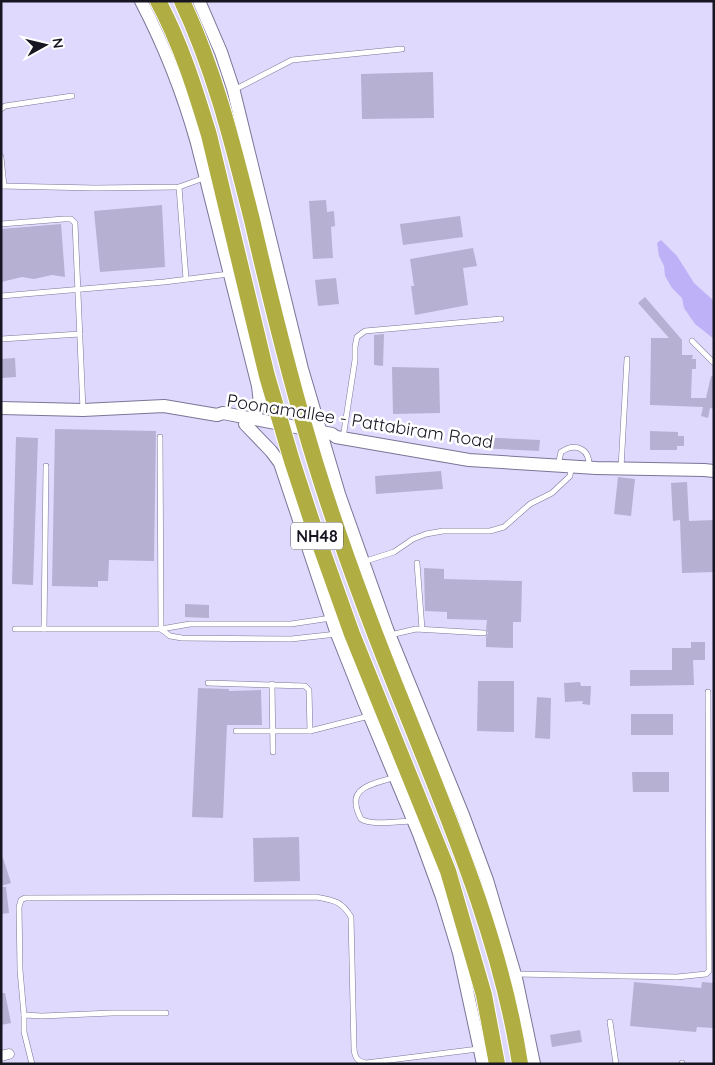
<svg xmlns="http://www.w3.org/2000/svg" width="715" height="1065" font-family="Quicksand,sans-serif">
<rect width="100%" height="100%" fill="#dfd9fe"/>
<polygon fill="#bfb1f7" points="661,240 677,256 694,283 714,301 714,339 695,324 684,308 682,298 672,288 665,276 664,266 659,256 657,243"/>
<g fill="#b6b0d3">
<polygon points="433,72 434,118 362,119 361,74"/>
<polygon points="326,200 327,212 334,211 335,226 331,227 333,258 313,259 309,201"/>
<polygon points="162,205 165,267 100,272 94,211"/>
<polygon points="460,216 463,237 403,245 400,224"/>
<polygon points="61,224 65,277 52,275 34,279 22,277 1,282 1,229"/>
<polygon points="473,248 477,266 463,268 468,305 415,315 411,286 414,286 410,259"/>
<polygon points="336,278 339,304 318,306 315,280"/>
<polygon points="645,297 682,340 682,355 693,355 692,359 696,359 696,369 692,369 691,398 706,398 711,376 714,377 714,409 710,408 708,418 701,416 703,407 650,405 651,338 669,338 638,303"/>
<polygon points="384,334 383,366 374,365 374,335"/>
<polygon points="15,358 16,377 1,378 1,359"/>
<polygon points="392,367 439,368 440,413 393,414"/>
<polygon points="55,429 156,431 154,561 109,560 108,581 98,581 98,587 52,586"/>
<polygon points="650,431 678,432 678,436 684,436 684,446 677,446 677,450 650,450"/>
<polygon points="16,437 38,438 33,585 12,584"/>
<polygon points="477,437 540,440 539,451 477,448"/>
<polygon points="441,471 443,489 376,494 375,476"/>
<polygon points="618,477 635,479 631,516 614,514"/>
<polygon points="687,482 689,521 714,520 714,572 682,573 680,520 673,521 671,483"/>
<polygon points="424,568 444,569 444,579 522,581 521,622 513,622 513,648 486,647 486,637 488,633 486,629 487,620 447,619 447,612 425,611"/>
<polygon points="185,604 209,605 209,618 185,617"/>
<polygon points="691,642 705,642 705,660 693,660 694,685 630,686 630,670 672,670 672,648 691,648"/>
<polygon points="478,681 514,681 514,732 477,731"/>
<polygon points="580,682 581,686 591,686 590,705 582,704 583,701 565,702 564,683"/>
<polygon points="198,688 229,689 229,691 261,690 262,725 227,725 223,818 192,817"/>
<polygon points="537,697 551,698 550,739 535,738"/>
<rect x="631" y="714" width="42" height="21"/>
<polygon points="632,772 669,772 669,792 633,792"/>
<polygon points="299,837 300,881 254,882 253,838"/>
<polygon points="1,858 3,858 11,883 1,886"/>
<polygon points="1,887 6,887 9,913 1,914"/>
<polygon points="634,982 701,988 702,982 714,983 713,1028 697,1027 696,1032 630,1026"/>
<polygon points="1,993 5,993 11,1023 1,1025"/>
<polygon points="580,1030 582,1042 552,1047 550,1035"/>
</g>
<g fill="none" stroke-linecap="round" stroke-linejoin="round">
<defs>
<g id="service">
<polyline points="234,90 292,60 402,49"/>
<polyline points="1,109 5,106 72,96"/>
<polyline points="1,157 4,186"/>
<polyline points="1,186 95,188 179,187 204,178"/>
<polyline points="179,187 186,279"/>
<polyline points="1,224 64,219 71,219 75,223 83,410"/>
<polyline points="1,296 164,282 229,274"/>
<polyline points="1,339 80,334"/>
<polyline points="692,341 714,363"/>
<polyline points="160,437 161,629"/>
<polyline points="343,438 355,360 355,347 357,337 365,331 501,319"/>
<path d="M 558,465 L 561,452 C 576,442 590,449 589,467"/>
<polyline points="621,468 627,359"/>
<polyline points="363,562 394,552 413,539 426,534 443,531 490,531 504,527 530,504 552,493 570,476 571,468"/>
<polyline points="417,563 422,629"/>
<polyline points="15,629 161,629 190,624 291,624 331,618"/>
<polyline points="44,629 46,466"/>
<polyline points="161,629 170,636 182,638 291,639 337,634"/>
<polyline points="390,635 416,629 484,633"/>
<polyline points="208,683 305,686 309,690 310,731 369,716"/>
<polyline points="272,684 273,752"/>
<polyline points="236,731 310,731"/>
<path d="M 395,777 C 382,782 353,785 356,804 C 356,809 359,815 361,819 C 372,826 399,821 413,821"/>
<polyline points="515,974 677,977 706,974 709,971 708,692"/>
<path d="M 24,1015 L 20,970 L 19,907 L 21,900 L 25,898 L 316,897 C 333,900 342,901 351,917 L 354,1049 C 355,1058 357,1061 366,1063 L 478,1049"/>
<polyline points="610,1022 616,1064"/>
<polyline points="682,1063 682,1064"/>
<polyline points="32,1064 24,1032 24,1015 42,1016 112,1013 166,1013"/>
</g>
<polyline id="minor" points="1,1056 9,1054"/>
<g id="tertiary">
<path d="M 141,1 C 165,47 183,93 197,143 L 258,386 L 260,403 L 253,419"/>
<polyline points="199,1 221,52 233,88 302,369 339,494 387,629 463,815 487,880 516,978 534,1064"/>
<polyline points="1,408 83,410 164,406 217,415 223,413 332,434 336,437 469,460 596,468 704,470 714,471"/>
<polyline points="245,424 271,451 280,463 337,634 364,702 419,834 442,897 459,953 483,1064"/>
</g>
<g id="trunk">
<path d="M 158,1 C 181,44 195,89 209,135 L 267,376 L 292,461 L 312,522 L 352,634 L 448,871 L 484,995 L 497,1064"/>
<path d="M 182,1 C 215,71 233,145 252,220 C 271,302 291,384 316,465 C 342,549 373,631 406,712 C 452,827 501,941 520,1064"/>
</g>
</defs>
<use href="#service" stroke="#7b7596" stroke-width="6"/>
<use href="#minor" stroke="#7b7596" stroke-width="11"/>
<use href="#tertiary" stroke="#7b7596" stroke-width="14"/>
<use href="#trunk" stroke="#fff" stroke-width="18"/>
<use href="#service" stroke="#fff" stroke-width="5"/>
<use href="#minor" stroke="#fff" stroke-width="10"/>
<use href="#tertiary" stroke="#fff" stroke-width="12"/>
<use href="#trunk" stroke="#b0ae42" stroke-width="16"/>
</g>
<g text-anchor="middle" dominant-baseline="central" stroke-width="5" stroke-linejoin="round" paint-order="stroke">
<rect fill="#fff" stroke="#5d5b64" stroke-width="1" x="291" y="522.5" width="52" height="27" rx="4"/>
<g font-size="16" font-weight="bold" fill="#181522">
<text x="317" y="536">NH48</text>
</g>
<g font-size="18" fill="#181522" stroke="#fff">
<text transform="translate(360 421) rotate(9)">Poonamallee - Pattabiram Road</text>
</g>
</g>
<rect width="715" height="1065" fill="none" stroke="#181522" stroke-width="5"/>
<g transform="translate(45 45) rotate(82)" stroke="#ffffff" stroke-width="4" paint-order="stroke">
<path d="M0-4L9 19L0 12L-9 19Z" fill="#181522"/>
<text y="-8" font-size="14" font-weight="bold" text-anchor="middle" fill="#181522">N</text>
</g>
</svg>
